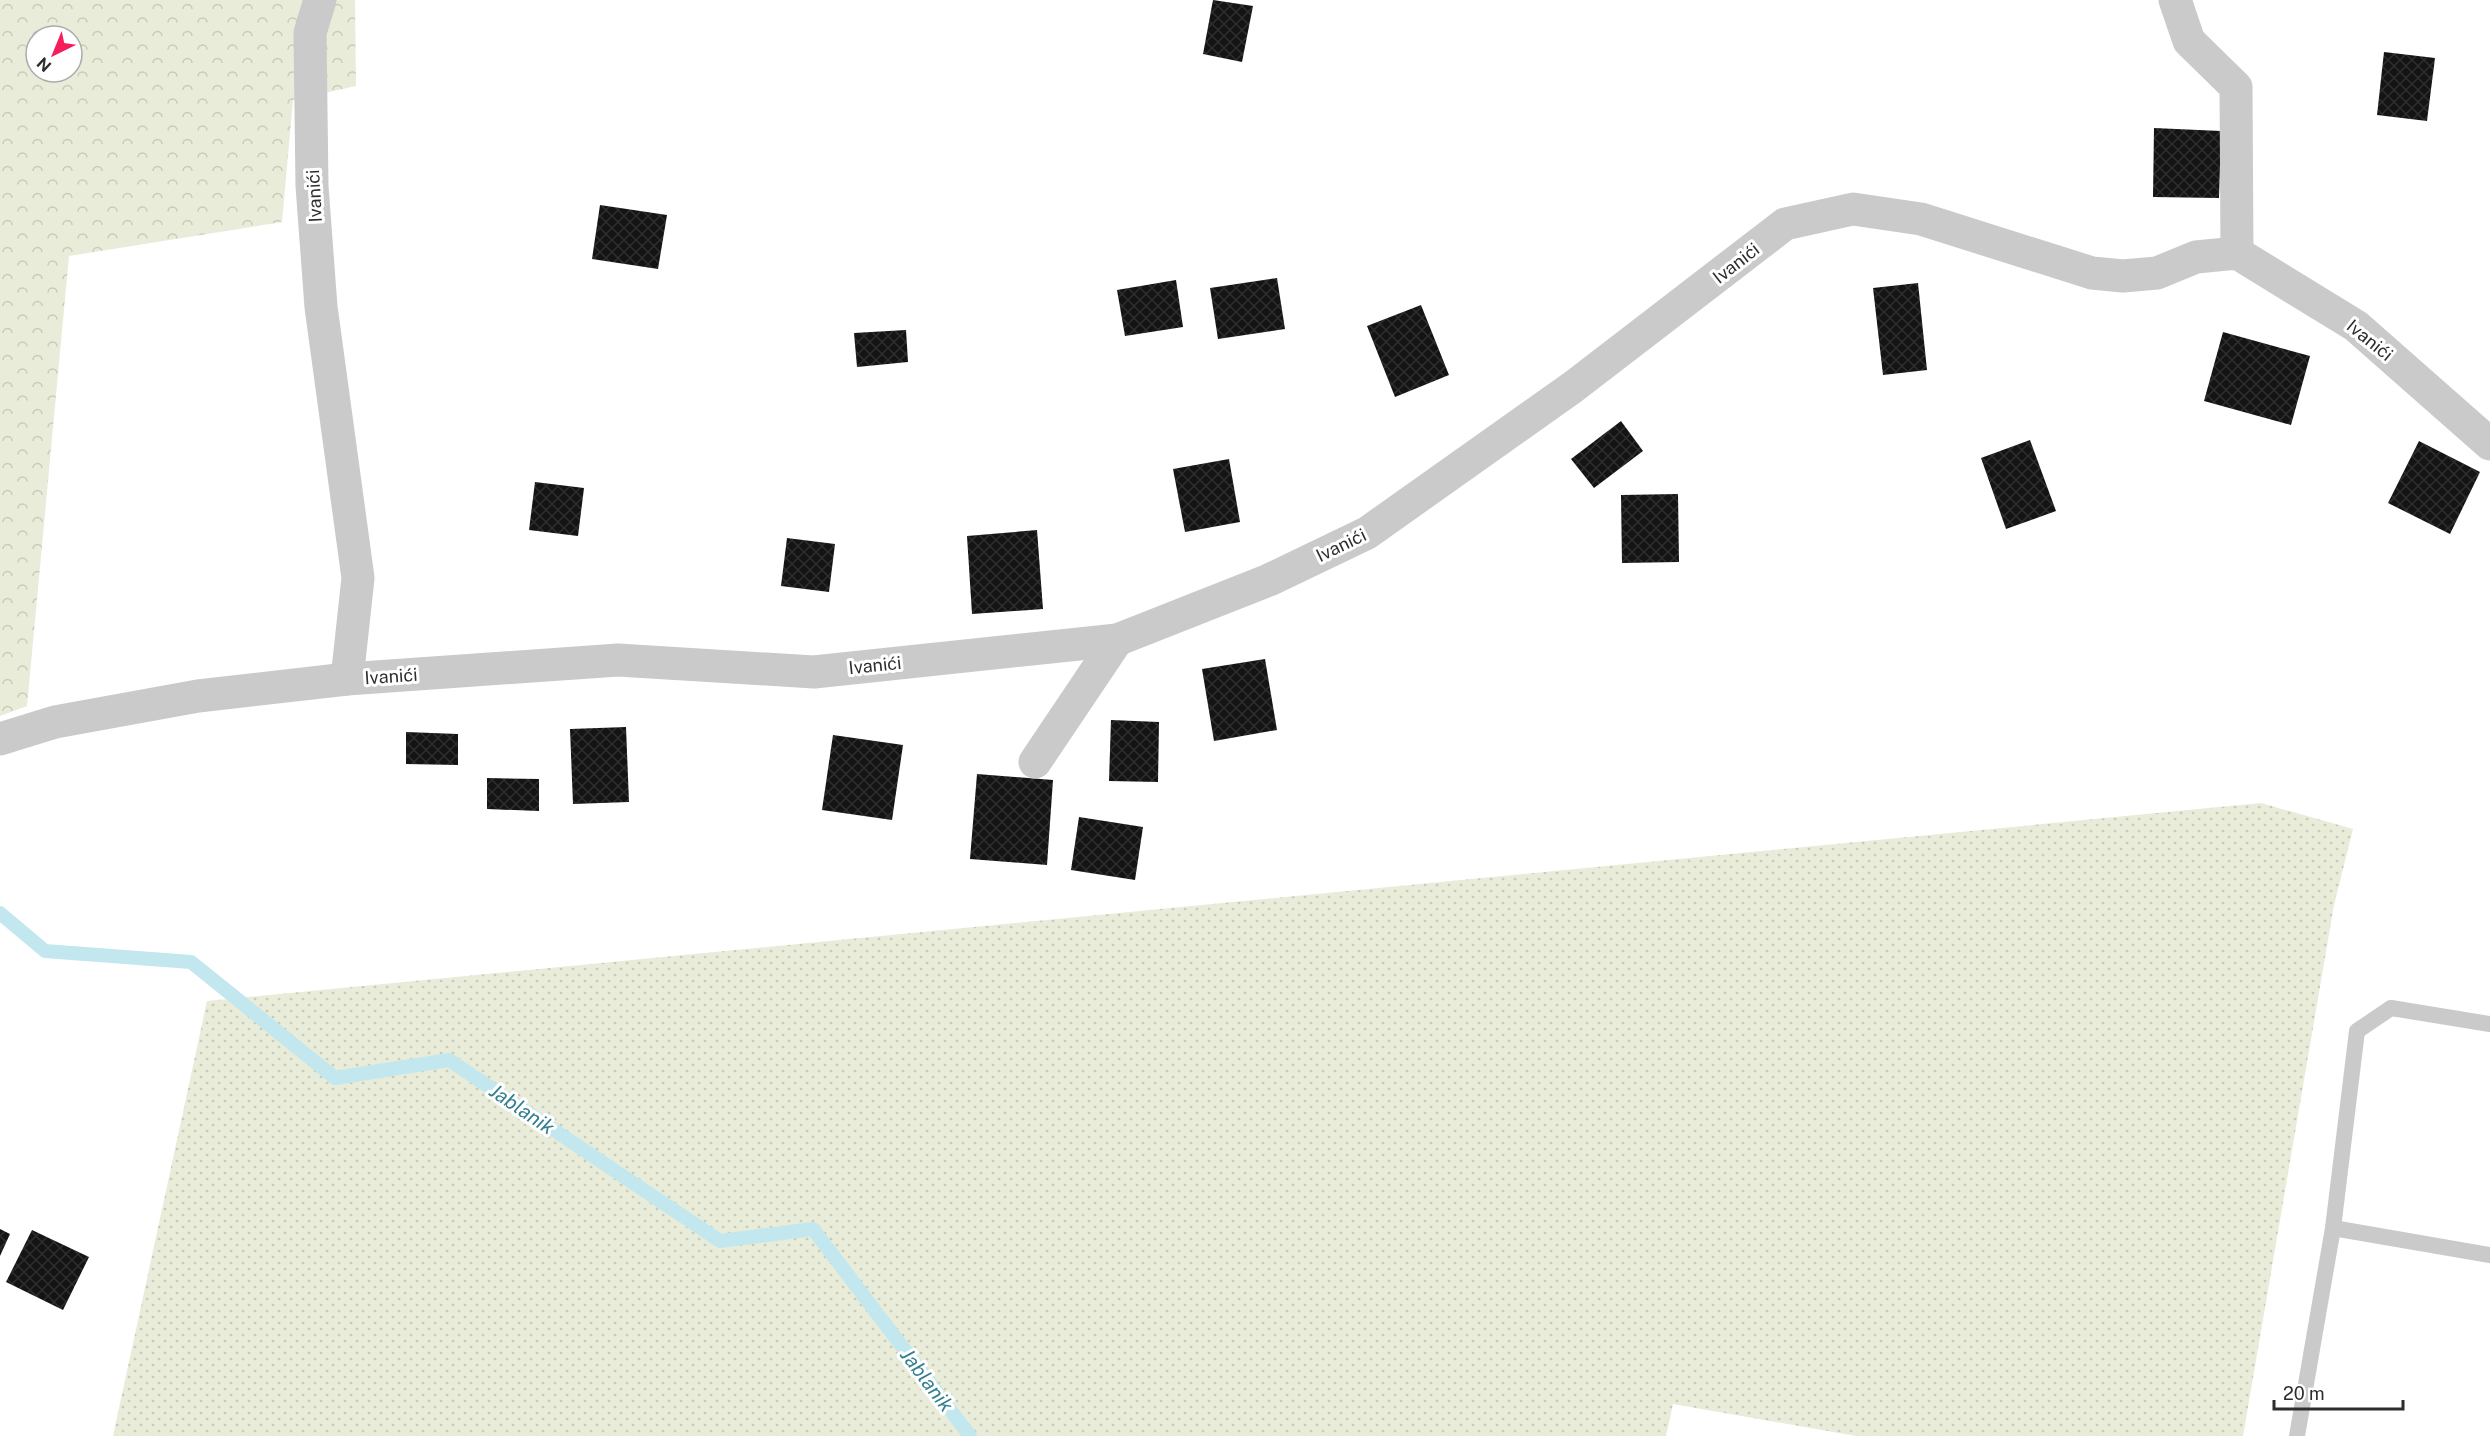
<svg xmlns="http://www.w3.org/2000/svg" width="2490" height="1436" font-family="'Public Sans',sans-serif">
<defs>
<pattern id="grass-dots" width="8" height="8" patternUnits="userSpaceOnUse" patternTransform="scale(1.5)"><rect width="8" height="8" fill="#e8ecd9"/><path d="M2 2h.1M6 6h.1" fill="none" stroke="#c7cbbb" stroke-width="1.8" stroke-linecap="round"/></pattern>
<pattern id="forest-crowns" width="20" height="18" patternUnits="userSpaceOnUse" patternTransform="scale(1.5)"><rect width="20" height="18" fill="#e8ecd9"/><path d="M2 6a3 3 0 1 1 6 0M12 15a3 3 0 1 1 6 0" fill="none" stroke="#c7cbbb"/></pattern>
<pattern id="building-cross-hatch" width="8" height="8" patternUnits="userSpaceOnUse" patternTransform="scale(1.5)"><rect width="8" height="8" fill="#141414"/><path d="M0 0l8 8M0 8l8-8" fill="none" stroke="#2e2e2e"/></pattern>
</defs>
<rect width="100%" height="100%" fill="#fff"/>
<polygon fill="url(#grass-dots)" points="2261,803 2353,829 2334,905 2243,1436 1856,1436 1673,1404 1666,1436 113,1436 207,1001"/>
<path fill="url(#forest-crowns)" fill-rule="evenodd" d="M 0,0 L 355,0 L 356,86 L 293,100 L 282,222 L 69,256 L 27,706 L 0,716 ZM 36,36 L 72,36 L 72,72 L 36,72 Z"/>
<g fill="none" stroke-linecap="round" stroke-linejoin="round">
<polyline stroke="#c3e7ee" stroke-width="14" points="0,913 45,951 191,962 335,1078 449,1060 720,1241 813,1229 970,1436"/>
</g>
<g fill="url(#building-cross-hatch)">
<polygon points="1213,0 1253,6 1242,62 1203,54"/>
<polygon points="2384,52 2435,58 2427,121 2377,115"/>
<polygon points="2154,128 2221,131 2219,198 2153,197"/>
<polygon points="600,205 667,215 658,269 592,259"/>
<polygon points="1277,278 1285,329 1218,339 1210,288"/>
<polygon points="1176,280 1183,327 1125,336 1117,290"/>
<polygon points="1918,283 1927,370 1883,375 1873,288"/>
<polygon points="1421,305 1449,375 1395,397 1367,326"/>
<polygon points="906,330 908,362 857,367 854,333"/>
<polygon points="2223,332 2310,356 2291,425 2204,401"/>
<polygon points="1621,421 1643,451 1594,488 1571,459"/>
<polygon points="2030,440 2056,511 2006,529 1981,458"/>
<polygon points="2419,441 2480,472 2450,534 2388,503"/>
<polygon points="1229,459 1240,522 1185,532 1173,469"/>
<polygon points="535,482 584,488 578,536 529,530"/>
<polygon points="1678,494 1679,562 1622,563 1621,495"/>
<polygon points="1037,530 1043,609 972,614 967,536"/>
<polygon points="787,538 835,544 829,592 781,586"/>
<polygon points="1265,659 1277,730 1214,741 1202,669"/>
<polygon points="1111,720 1159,722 1158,782 1109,781"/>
<polygon points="626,727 629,802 573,804 570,729"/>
<polygon points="406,732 458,734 458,765 406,764"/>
<polygon points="833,735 903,745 892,820 822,810"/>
<polygon points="977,774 1053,780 1047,865 970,859"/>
<polygon points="487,778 539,779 539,811 487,809"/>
<polygon points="1079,817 1143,827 1135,880 1071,870"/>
<polygon points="0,1229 10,1234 0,1256"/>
<polygon points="32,1230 89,1257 63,1310 6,1282"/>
</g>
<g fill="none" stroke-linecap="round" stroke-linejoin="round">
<g stroke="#cacaca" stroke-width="16">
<polyline points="2333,1228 2490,1255"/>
<polyline points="2297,1436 2333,1228 2357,1031 2391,1008 2490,1024"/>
</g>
<g stroke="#cacaca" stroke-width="33">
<polyline points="320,0 310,33 312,186 321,307 358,578 347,679"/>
<polyline points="2175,0 2189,41 2236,87 2237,253"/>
<polyline points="0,739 55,722 198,696 347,679 618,660 814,672 1117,640 1269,580 1367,533 1573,387 1785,224 1853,209 1921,219 2092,273 2123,276 2157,273 2196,257 2237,253 2356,326 2490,444"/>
<polyline points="1035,762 1117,640"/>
</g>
</g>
<g text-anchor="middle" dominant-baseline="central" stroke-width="6" stroke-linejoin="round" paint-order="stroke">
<g font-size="18" fill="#2d2d2d" stroke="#fff">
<text transform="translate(314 196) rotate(-93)">Ivanići</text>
<text transform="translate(1736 263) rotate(-38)">Ivanići</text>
<text transform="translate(2370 340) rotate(39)">Ivanići</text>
<text transform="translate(1341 545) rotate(-26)">Ivanići</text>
<text transform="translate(875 665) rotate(-6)">Ivanići</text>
<text transform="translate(391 676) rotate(-4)">Ivanići</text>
</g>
<g font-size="20" font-style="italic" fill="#327f90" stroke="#fff">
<text transform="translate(522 1109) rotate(34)">Jablanik</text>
<text transform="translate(927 1380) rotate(53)">Jablanik</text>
</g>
</g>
<g transform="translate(54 54) rotate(223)"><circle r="28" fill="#ffffff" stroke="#ababab" stroke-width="1.5"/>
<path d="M0-4.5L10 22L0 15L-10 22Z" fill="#f61d5b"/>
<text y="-9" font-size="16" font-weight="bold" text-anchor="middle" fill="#2d2d2d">N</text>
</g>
<path d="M2274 1400v9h129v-9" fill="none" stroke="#2d2d2d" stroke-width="3"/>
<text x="2283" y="1400" font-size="18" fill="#2d2d2d" stroke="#ffffff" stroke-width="4.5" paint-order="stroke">20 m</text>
</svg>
